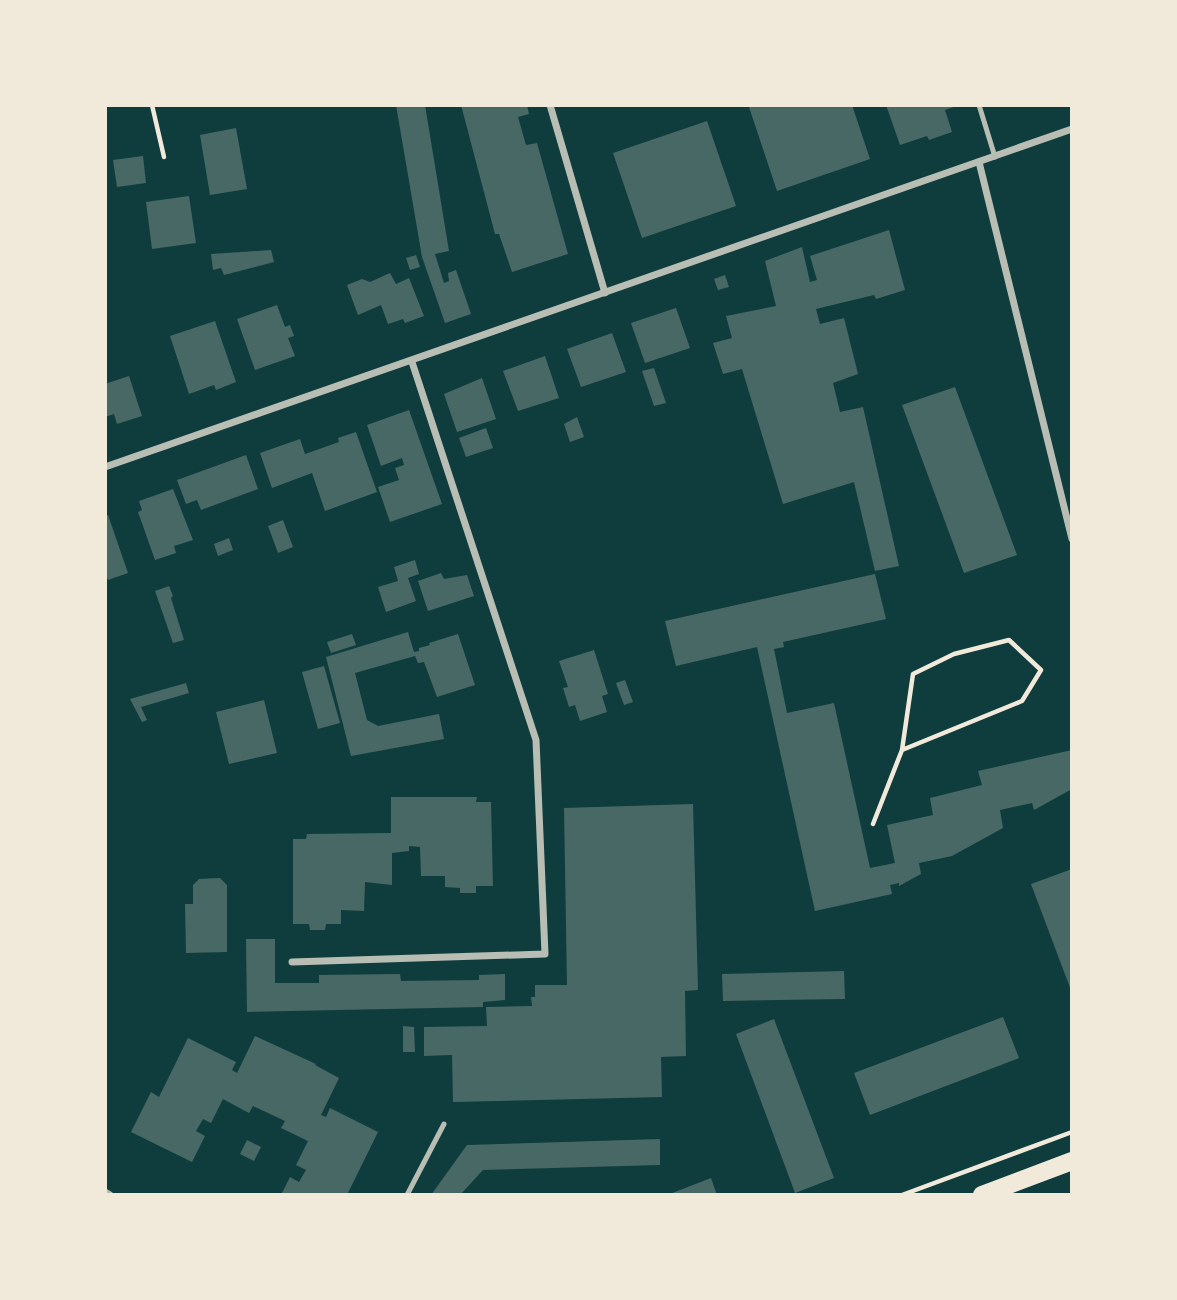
<svg xmlns="http://www.w3.org/2000/svg" width="1177" height="1300" font-family="'Nunito Sans',sans-serif">
<rect width="100%" height="100%" fill="#0f3d3e"/>
<g fill="#486865">
<polygon points="396,105 425,105 449,251 435,254 444,283 449,281 448,273 456,270 471,314 445,323 422,257"/>
<polygon points="461,105 527,105 529,114 518,117 526,145 537,143 568,254 512,272 499,234 495,234"/>
<polygon points="755,105 852,105 870,159 777,191 749,107"/>
<polygon points="886,105 959,105 945,110 952,132 929,140 927,136 900,145"/>
<polygon points="707,121 736,206 642,238 613,153"/>
<polygon points="236,128 247,189 210,195 200,135"/>
<polygon points="143,156 146,183 117,187 113,160"/>
<polygon points="189,196 196,243 152,249 146,202"/>
<polygon points="889,230 905,290 876,299 874,295 816,309 820,324 844,318 858,374 833,383 840,412 863,407 899,566 875,571 854,482 783,504 742,369 723,374 713,343 732,338 726,316 776,306 765,261 802,247 810,282 817,280 810,256"/>
<polygon points="271,250 274,262 224,275 221,268 213,270 211,254"/>
<polygon points="416,255 420,267 410,270 406,258"/>
<polygon points="390,273 396,284 409,278 424,316 405,323 403,319 388,324 381,305 358,315 347,285 362,279 370,282"/>
<polygon points="725,275 729,287 718,290 714,279"/>
<polygon points="277,305 285,327 290,325 294,336 288,338 295,356 255,370 237,319"/>
<polygon points="676,308 690,348 645,363 631,323"/>
<polygon points="215,321 236,382 216,390 214,385 189,394 170,336"/>
<polygon points="612,333 626,372 581,387 567,349"/>
<polygon points="545,356 559,398 518,411 503,371"/>
<polygon points="654,368 666,403 654,406 642,371"/>
<polygon points="129,376 142,416 117,424 114,414 105,417 105,384"/>
<polygon points="482,378 496,419 457,432 444,394"/>
<polygon points="955,387 1017,555 964,573 902,405"/>
<polygon points="409,410 442,504 390,522 378,487 399,480 395,468 404,465 402,458 381,466 367,425"/>
<polygon points="577,417 584,437 570,442 564,424"/>
<polygon points="486,428 493,448 466,457 459,438"/>
<polygon points="356,432 377,492 325,511 312,473 272,488 260,453 300,439 305,454 339,442 338,438"/>
<polygon points="246,455 258,489 201,510 197,500 186,504 177,480"/>
<polygon points="173,489 193,540 174,546 176,553 155,560 138,512 142,510 139,501"/>
<polygon points="108,515 128,573 108,580 105,573 105,516"/>
<polygon points="283,520 293,547 278,553 268,526"/>
<polygon points="229,538 233,550 218,556 214,544"/>
<polygon points="415,560 419,574 408,578 416,601 386,612 378,587 398,581 394,567"/>
<polygon points="441,573 444,579 467,575 474,596 428,611 418,581"/>
<polygon points="875,574 886,619 783,642 784,647 774,649 787,713 834,703 870,868 895,863 887,825 933,815 930,798 982,785 978,771 1072,750 1072,789 1034,810 1032,803 1000,810 1003,828 952,856 919,863 921,874 899,886 899,883 890,885 892,894 815,911 757,647 676,666 665,621"/>
<polygon points="169,586 173,596 171,598 184,640 173,643 155,591"/>
<polygon points="408,632 414,652 419,651 419,648 430,645 429,643 458,634 475,685 437,697 424,662 418,663 415,656 355,673 367,720 378,726 439,714 444,739 351,756 326,657"/>
<polygon points="352,634 356,645 331,653 327,642"/>
<polygon points="594,650 608,694 602,696 607,712 580,721 575,705 569,707 563,688 568,687 559,661"/>
<polygon points="324,666 340,723 318,729 302,672"/>
<polygon points="625,680 633,702 624,705 616,683"/>
<polygon points="186,683 189,693 141,707 147,720 142,722 130,699"/>
<polygon points="264,700 277,753 229,764 216,712"/>
<polygon points="391,797 477,797 476,802 491,802 493,886 476,886 476,893 460,893 460,888 445,887 445,876 421,876 420,847 409,846 409,851 392,853 392,885 365,882 364,911 341,910 341,924 326,924 325,930 310,930 309,924 293,924 293,839 306,839 307,834 391,833"/>
<polygon points="693,804 698,990 685,991 686,1056 661,1057 662,1097 453,1102 452,1055 424,1056 424,1027 487,1026 486,1007 532,1006 531,997 535,997 535,985 567,985 564,808"/>
<polygon points="1072,869 1072,993 1031,884"/>
<polygon points="220,878 227,885 227,952 186,953 185,904 193,904 193,885 199,879"/>
<polygon points="246,939 275,939 275,983 319,983 319,975 400,974 401,981 479,980 479,975 505,974 505,1000 483,1002 483,1007 247,1012"/>
<polygon points="844,971 845,999 723,1001 722,974"/>
<polygon points="1003,1017 1019,1058 870,1115 854,1073"/>
<polygon points="774,1019 834,1178 795,1193 736,1034"/>
<polygon points="403,1026 414,1027 415,1052 403,1052"/>
<polygon points="255,1036 316,1064 315,1065 339,1078 321,1115 326,1117 330,1108 378,1132 347,1195 281,1195 290,1177 299,1182 306,1170 296,1165 308,1141 281,1128 285,1121 253,1106 249,1113 223,1099 211,1123 203,1119 196,1131 205,1136 192,1162 131,1132 151,1092 159,1097 188,1038 236,1062 232,1070 237,1073"/>
<polygon points="660,1139 660,1165 483,1170 460,1195 431,1195 467,1145"/>
<polygon points="247,1140 261,1147 254,1161 240,1154"/>
<polygon points="711,1178 717,1195 667,1195"/>
</g>
<g fill="none" stroke-linecap="round" stroke-linejoin="round">
<g stroke="#f1e9da" stroke-width="4.5">
<polyline points="152,105 164,157"/>
<polyline points="873,824 902,750 1022,701 1041,670 1009,640 954,654 913,674 902,750"/>
<polyline points="902,1195 1072,1132"/>
</g>
<g stroke="#b8beb3" stroke-width="5">
<polyline points="979,105 995,157"/>
<polyline points="407,1195 444,1124"/>
</g>
<g stroke="#b8beb3" stroke-width="7">
<polyline points="550,105 605,293"/>
<polyline points="979,162 1072,539"/>
<polyline points="105,467 1072,129"/>
<polyline points="292,962 545,954 536,740 412,362"/>
<polyline points="105,1192 110,1195"/>
</g>
<polyline stroke="#f1e9da" stroke-width="18" points="982,1195 1072,1161"/>
</g>
<rect width="1177" height="1300" fill="none" stroke="#f1e9da" stroke-width="214"/>
</svg>
